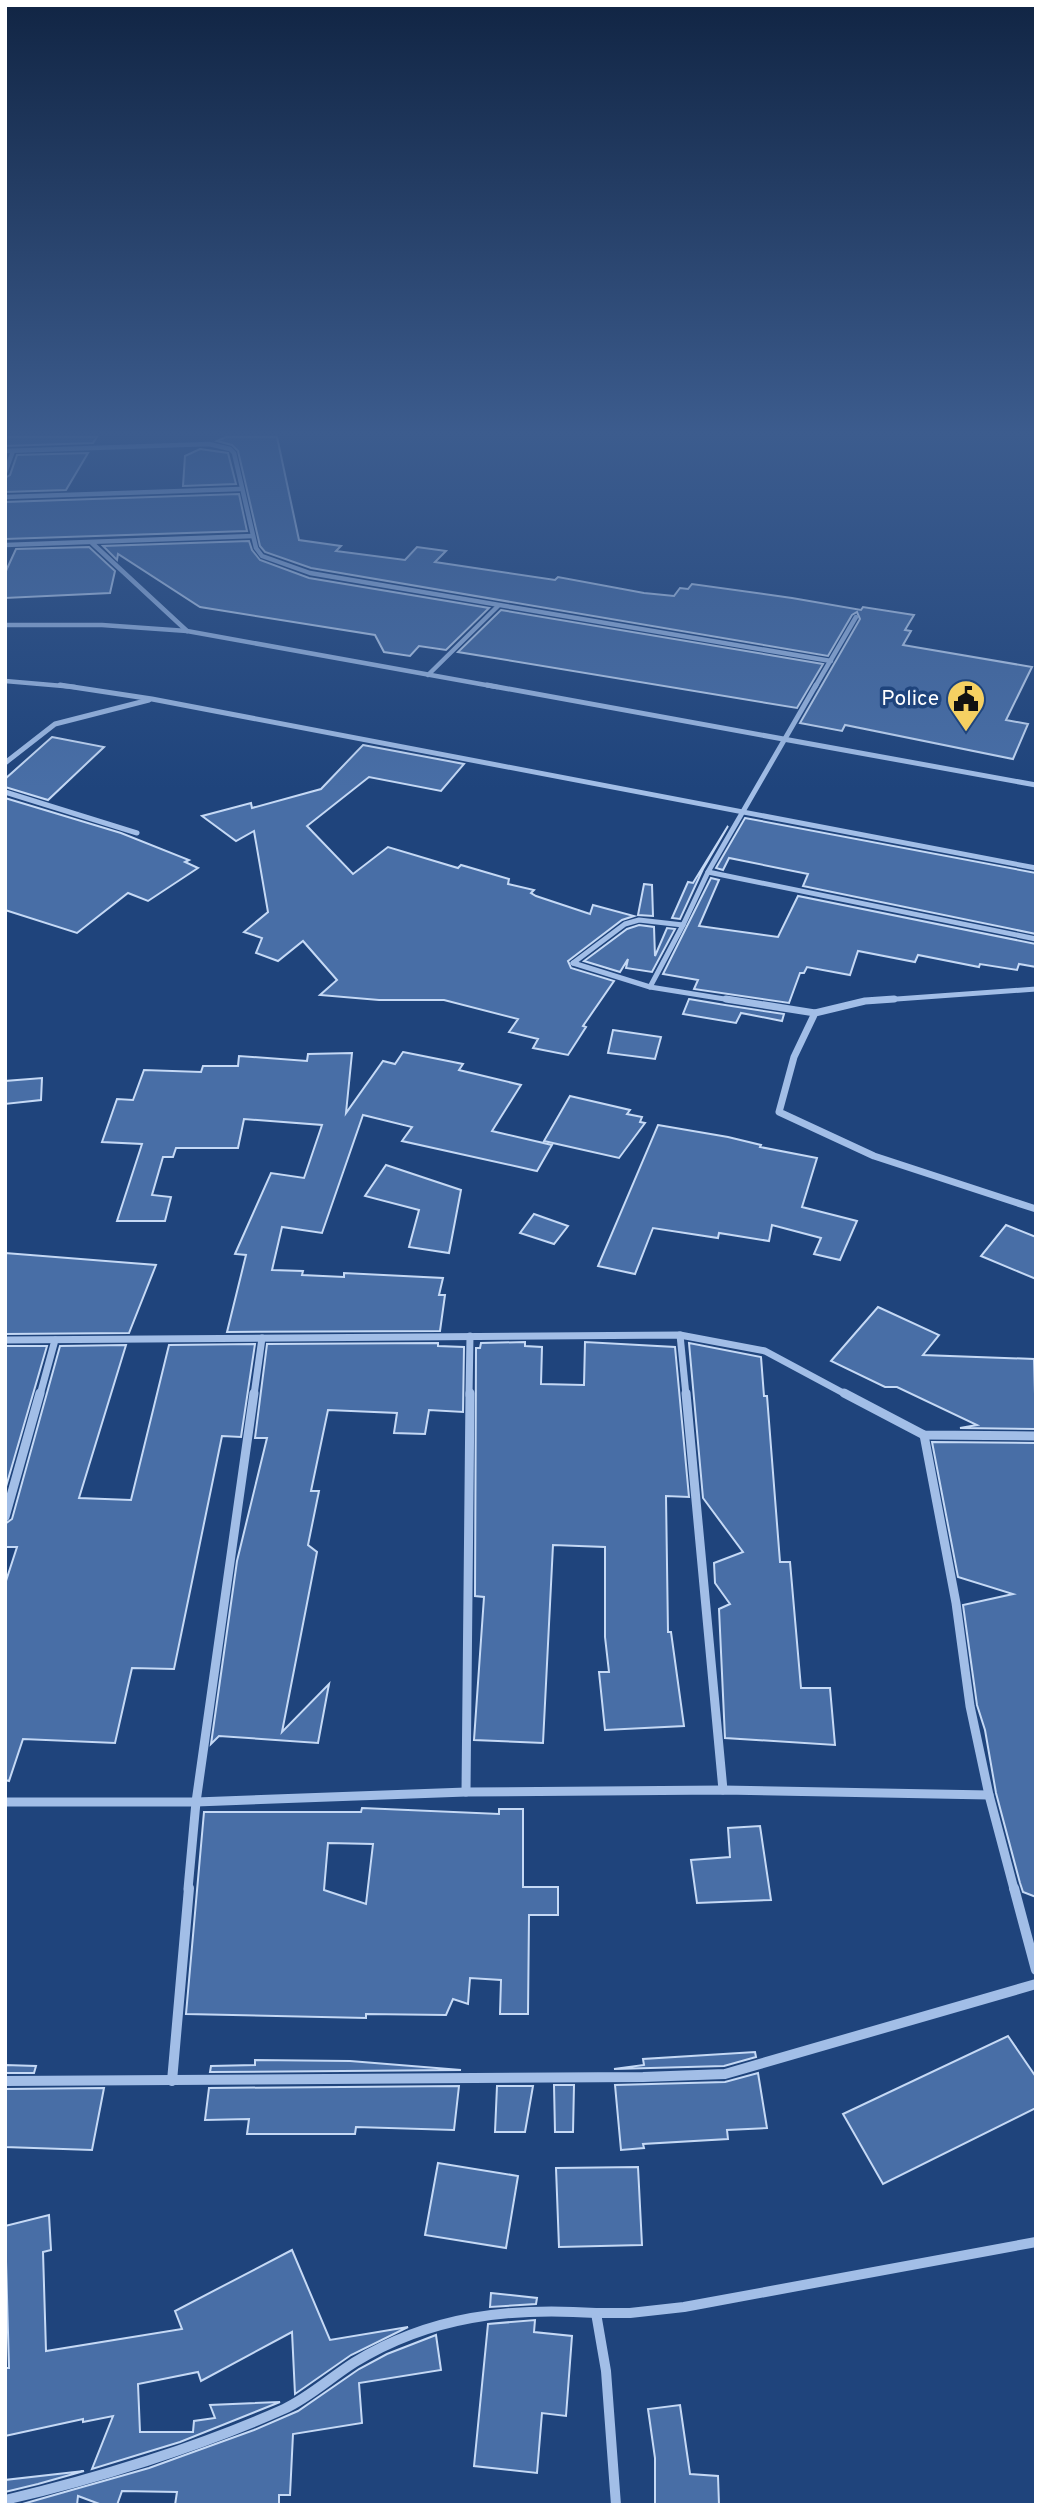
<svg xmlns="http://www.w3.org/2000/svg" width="1041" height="2510" font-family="Overpass,sans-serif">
<rect width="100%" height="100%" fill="#1f447c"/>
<g fill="#486ea6" stroke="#c5d9f5" stroke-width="2" fill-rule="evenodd">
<polygon points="5,437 97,437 93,443 5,446"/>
<polygon points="226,437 277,437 299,540 341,546 336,551 405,560 417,547 446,551 435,562 555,580 558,577 644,593 674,596 680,588 688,589 692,584 792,598 861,610 863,607 914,615 905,630 911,631 903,645 1032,667 1006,720 1028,724 1013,759 845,725 842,731 800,723 860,619 857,612 852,615 828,656 311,568 265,552 260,546 238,451 232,445 217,441"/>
<polygon points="200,449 228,453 236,484 183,486 185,456"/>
<polygon points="88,453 66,490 5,492 5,478 10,475 17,455"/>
<polygon points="239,494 247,531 5,539 5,502"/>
<polygon points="249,541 252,550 260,560 309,578 489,608 446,650 419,646 410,656 384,652 375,635 200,607 118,554 117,560 103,546"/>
<polygon points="89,547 115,571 110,593 5,598 5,573 16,549"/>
<polygon points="501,610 823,664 797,708 458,652"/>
<polygon points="52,737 104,747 48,800 5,787 5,779"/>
<polygon points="363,745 464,764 441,791 369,777 307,826 353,874 388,847 458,868 461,865 509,879 508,884 534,890 531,893 536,896 590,914 593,905 634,916 622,920 568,961 571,968 614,981 583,1026 586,1027 568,1055 533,1048 538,1039 509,1032 518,1019 444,1000 379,1000 320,995 337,980 303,941 278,961 256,953 262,938 244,932 268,912 254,831 236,841 202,816 251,803 252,808 321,789"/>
<polygon points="5,798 121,833 189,860 185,862 198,868 148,901 128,893 77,933 5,910"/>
<polygon points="745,818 1036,873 1036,934 803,886 808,874 729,858 723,870 716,868"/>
<polygon points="728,826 703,869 680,919 672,918 688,882 693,883"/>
<polygon points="711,878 719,880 699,926 778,937 798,896 1036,944 1036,967 1019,964 1017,970 980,964 979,967 918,955 915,962 858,951 850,975 807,967 804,973 800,973 789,1003 694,989 698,980 663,974"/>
<polygon points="644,884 652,885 653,916 638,915"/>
<polygon points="639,925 654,927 655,956 667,928 675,929 652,972 626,968 628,959 620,972 584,961 627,929"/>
<polygon points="689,999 725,1005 784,1014 782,1021 741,1013 736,1023 683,1014"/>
<polygon points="613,1030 661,1037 655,1059 608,1053"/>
<polygon points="403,1052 463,1064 459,1070 521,1085 492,1131 552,1145 537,1171 402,1141 412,1127 363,1115 322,1233 282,1227 272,1270 303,1271 302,1275 344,1277 344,1273 443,1278 439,1295 445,1295 440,1331 227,1332 246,1255 235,1254 271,1173 304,1178 322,1125 244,1119 238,1148 176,1148 173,1157 163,1157 152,1195 171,1197 165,1221 117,1221 142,1144 102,1142 117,1099 133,1100 144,1070 201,1072 203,1066 238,1066 239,1056 307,1061 308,1054 352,1053 346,1113 383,1061 395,1064"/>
<polygon points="42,1078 41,1100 5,1104 5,1081"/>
<polygon points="570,1096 630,1110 627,1114 642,1117 640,1122 645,1123 619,1158 544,1141"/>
<polygon points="658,1125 728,1137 761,1145 760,1147 817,1158 802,1207 857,1221 840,1260 814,1254 821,1238 772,1225 769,1241 719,1233 718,1238 653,1228 635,1274 598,1266"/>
<polygon points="386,1165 461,1190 449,1253 409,1247 419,1210 365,1196"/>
<polygon points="534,1214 568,1226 554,1244 520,1233"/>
<polygon points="1006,1225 1036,1237 1036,1279 981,1256"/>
<polygon points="5,1253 131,1263 156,1265 129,1333 5,1334"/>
<polygon points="878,1307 939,1335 923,1355 1034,1359 1036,1429 960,1428 977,1425 897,1387 885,1387 831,1361"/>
<polygon points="525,1342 525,1346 542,1347 541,1384 584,1385 585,1342 675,1347 689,1497 666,1496 668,1632 671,1632 684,1726 605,1730 599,1672 609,1672 605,1637 605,1547 553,1545 543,1743 474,1740 484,1597 475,1596 476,1348 480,1348 481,1343"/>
<polygon points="438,1343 438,1346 464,1347 463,1412 429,1410 425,1434 394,1433 397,1413 328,1410 311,1491 319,1491 308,1545 317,1552 282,1732 329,1684 318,1743 219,1736 211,1744 237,1561 267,1438 255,1438 267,1344"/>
<polygon points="689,1343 761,1357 764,1396 767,1396 780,1562 790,1562 801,1688 830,1688 835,1745 725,1738 719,1609 730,1604 715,1583 714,1563 743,1552 703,1498"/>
<polygon points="255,1344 241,1437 222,1436 174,1669 132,1668 115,1743 23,1739 9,1781 5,1780 5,1584 17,1547 5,1547 5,1524 12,1519 60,1346 126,1345 79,1498 131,1500 169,1345"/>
<polygon points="5,1346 47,1346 5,1490"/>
<polygon points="932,1442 1036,1443 1036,1897 1023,1892 1020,1883 996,1793 985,1730 977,1705 963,1605 1013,1594 958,1577"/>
<path d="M 362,1808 L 499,1814 L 499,1809 L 523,1809 L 523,1887 L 558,1887 L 558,1915 L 529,1915 L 528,2014 L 500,2014 L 501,1980 L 470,1978 L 468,2004 L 453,1999 L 446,2015 L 366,2014 L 366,2018 L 186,2014 L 204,1812 L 361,1812 ZM 328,1843 L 373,1844 L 366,1904 L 324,1890 Z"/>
<polygon points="760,1826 771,1900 697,1903 691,1860 730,1857 728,1828"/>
<polygon points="1008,2036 1036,2077 1036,2108 883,2184 843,2114"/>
<polygon points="755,2052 756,2057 724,2066 614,2069 644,2065 643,2059"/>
<polygon points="255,2060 350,2061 461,2070 210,2072 211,2066 255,2065"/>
<polygon points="5,2065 36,2066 34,2073 5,2073"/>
<polygon points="758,2073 767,2128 727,2130 728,2139 643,2144 644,2148 621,2150 615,2085 725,2082"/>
<polygon points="554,2085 574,2085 573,2132 555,2132"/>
<polygon points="459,2086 454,2130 356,2127 355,2134 247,2134 249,2119 205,2120 209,2088"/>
<polygon points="497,2086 533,2086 525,2132 495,2132"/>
<polygon points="104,2088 92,2150 5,2147 5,2089"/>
<polygon points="438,2163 518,2176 506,2248 425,2235"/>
<polygon points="638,2167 642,2245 559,2247 556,2168"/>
<polygon points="49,2215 51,2250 43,2252 46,2351 182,2329 175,2311 292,2250 330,2340 408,2327 351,2355 295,2394 292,2332 201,2381 198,2372 138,2384 140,2432 193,2432 194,2421 215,2418 210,2405 280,2402 180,2442 92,2469 113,2416 83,2422 83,2419 5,2436 5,2368 9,2368 5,2226"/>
<polygon points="491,2293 537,2298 536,2304 490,2307"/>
<polygon points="535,2320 534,2332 572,2336 566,2416 542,2413 537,2473 474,2466 488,2324"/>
<polygon points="436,2335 441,2370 359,2383 362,2423 293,2434 290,2495 279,2495 279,2505 175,2505 177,2492 122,2491 117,2505 102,2505 78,2496 77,2505 19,2505 149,2468 254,2430 298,2411 359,2369 387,2354"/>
<polygon points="680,2405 690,2474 718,2476 719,2505 655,2505 655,2458 648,2409"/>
<polygon points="84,2471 38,2484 5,2492 5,2480"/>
</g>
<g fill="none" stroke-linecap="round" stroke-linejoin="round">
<g stroke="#a2bee7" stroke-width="4.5">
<polyline points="5,451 209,444 230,449 234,453 256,548 262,556 310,573 831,661"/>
<polyline points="5,473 13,451"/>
<polyline points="5,497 240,489"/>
<polyline points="92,543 187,631"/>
<polyline points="5,545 253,536"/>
<polyline points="5,625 102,625 187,631 497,687"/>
<polyline points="428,675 498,606"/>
<polyline points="5,681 75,687"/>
<polyline points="815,687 856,617"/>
</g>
<g stroke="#a2bee7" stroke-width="5">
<polyline points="60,685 152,699 1036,868"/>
<polyline points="487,685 1036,785"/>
<polyline points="816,685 708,872 1036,939"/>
<polyline points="5,763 55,724 149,700"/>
<polyline points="5,792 137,833"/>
<polyline points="573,963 650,987 737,1001"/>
<polyline points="573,963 625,924 639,920 683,925 708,872"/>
<polyline points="650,987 683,925"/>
<polyline points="869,1001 1036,989"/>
</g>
<g stroke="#a2bee7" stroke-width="7">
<polyline points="726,999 815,1013"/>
<polyline points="894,999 865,1001 815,1013 794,1057 779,1112 874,1156 1036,1209"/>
<polyline points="680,1335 686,1395"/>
<polyline points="5,1340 680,1335 765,1351 847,1395"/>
<polyline points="40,1395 55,1340"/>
<polyline points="254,1395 262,1338"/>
<polyline points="469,1395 470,1336"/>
</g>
<g stroke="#a2bee7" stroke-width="9">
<polyline points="686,1393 723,1790"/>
<polyline points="844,1393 924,1435 1036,1436"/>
<polyline points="924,1435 956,1603 970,1706 989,1795 1014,1889"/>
<polyline points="5,1517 40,1393"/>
<polyline points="466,1792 470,1393"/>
<polyline points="5,1802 196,1802 466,1792 723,1790 989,1795"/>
<polyline points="188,1889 196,1802 254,1393"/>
</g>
<g stroke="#a2bee7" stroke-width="10">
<polyline points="1014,1888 1036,1970"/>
<polyline points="5,2081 643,2077 725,2074 1036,1984"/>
<polyline points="172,2081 189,1888"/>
<path d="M 5,2500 C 96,2479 199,2447 284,2409 C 310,2397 331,2377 355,2362 C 430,2316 510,2307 596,2313"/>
<polyline points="616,2505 606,2371 596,2313 630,2313 684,2307 1036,2242"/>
</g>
</g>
<linearGradient id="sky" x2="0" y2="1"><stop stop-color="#112544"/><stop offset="0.55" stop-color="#3c5c8e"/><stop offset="1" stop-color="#3c5c8e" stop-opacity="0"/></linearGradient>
<rect width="1041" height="788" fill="url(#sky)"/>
<defs>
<symbol id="civic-pin" viewBox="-11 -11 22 30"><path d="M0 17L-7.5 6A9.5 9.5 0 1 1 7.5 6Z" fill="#f5d062" stroke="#1f447c"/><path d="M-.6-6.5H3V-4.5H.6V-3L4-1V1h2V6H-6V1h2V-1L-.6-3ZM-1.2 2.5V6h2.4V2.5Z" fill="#111"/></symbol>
</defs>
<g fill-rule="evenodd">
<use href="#civic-pin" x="944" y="677" width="44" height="60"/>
</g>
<g text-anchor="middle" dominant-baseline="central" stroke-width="7" stroke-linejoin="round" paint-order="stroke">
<g font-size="21" fill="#fff" stroke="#1f447c" text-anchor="end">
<text x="939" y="699">Police</text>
</g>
</g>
<rect width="1041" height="2510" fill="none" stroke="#ffffff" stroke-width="14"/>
</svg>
